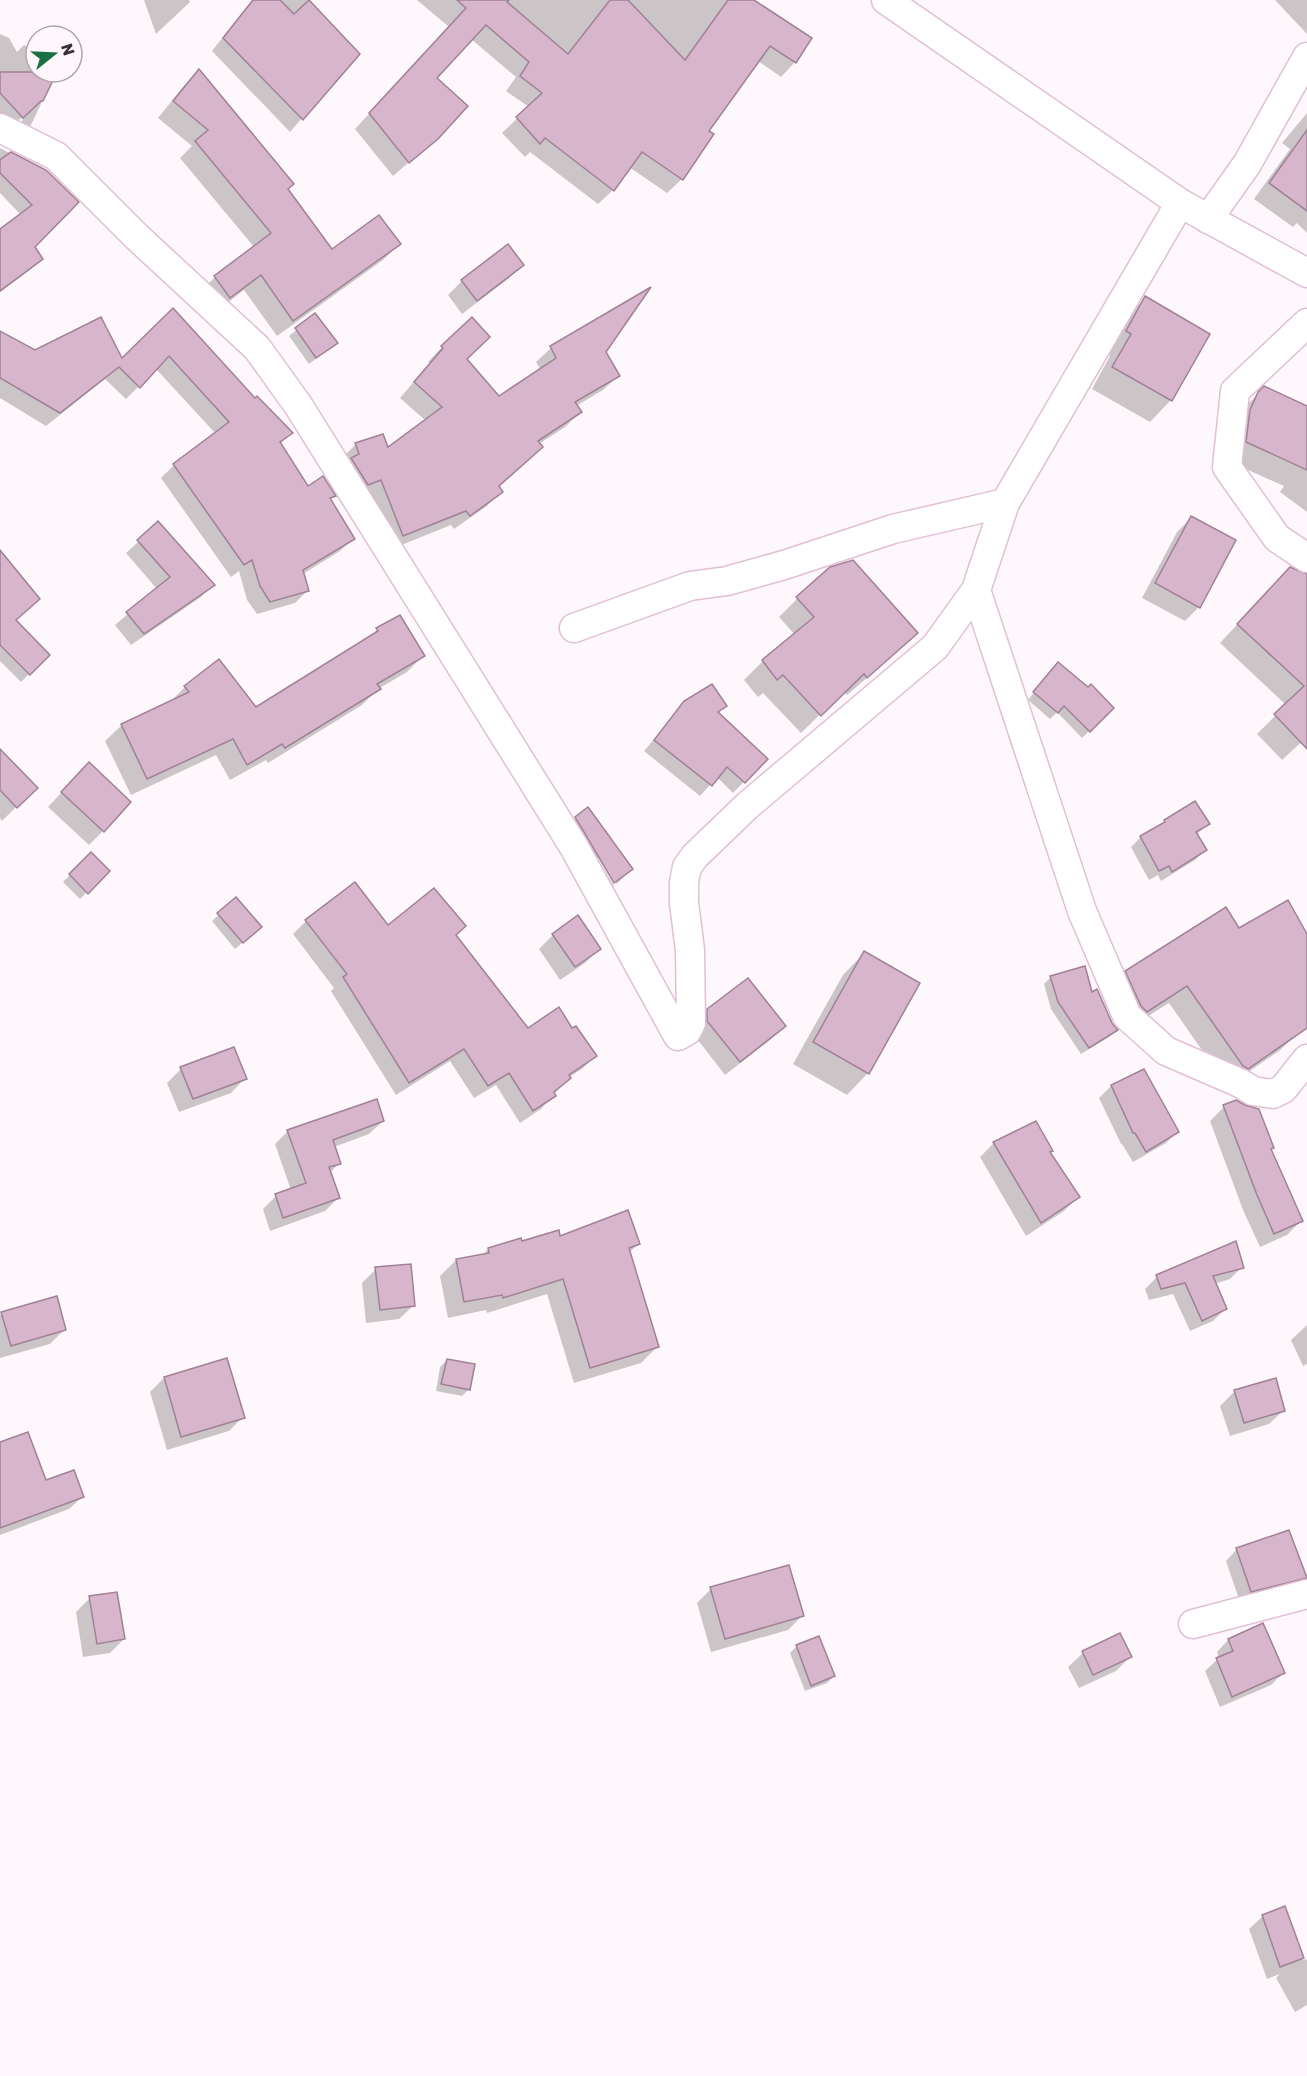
<svg xmlns="http://www.w3.org/2000/svg" width="1307" height="2076" font-family="Rubik,sans-serif">
<rect width="100%" height="100%" fill="#fef7fb"/>
<g fill="#0003">
<polygon points="144,0 189,0 190,2 156,34"/>
<polygon points="252,0 307,0 358,54 290,132 212,51"/>
<polygon points="417,0 752,0 795,62 781,77 758,61 707,132 682,179 667,193 629,167 613,190 598,204 530,152 525,157 502,133 529,107 506,91 516,77 471,39 435,78 438,137 393,176 355,129 449,27"/>
<polygon points="1275,0 1307,0 1307,34"/>
<polygon points="0,34 9,38 17,52 24,45 36,51 36,72 56,72 31,125 11,144 4,140 23,120 21,118 3,136 0,133"/>
<polygon points="199,71 332,251 399,244 383,260 277,336 244,290 214,313 199,293 215,277 254,247 180,158 192,146 158,118 183,87"/>
<polygon points="1307,113 1307,233 1297,223 1293,227 1254,199 1290,149 1282,143"/>
<polygon points="0,148 45,171 33,247 41,259 31,269 0,292 0,231 21,215 0,193"/>
<polygon points="508,246 522,265 508,279 462,314 448,295 462,281"/>
<polygon points="646,291 604,352 618,376 603,390 576,406 580,412 565,427 539,444 541,447 498,487 501,491 487,506 454,529 451,525 389,550 341,459 356,444 387,450 426,421 400,398 430,363 428,362 442,347 466,359 499,398 541,370 536,362 551,348"/>
<polygon points="1146,298 1208,335 1171,400 1150,422 1092,389 1110,356 1106,353 1124,319"/>
<polygon points="173,310 254,400 291,433 280,444 307,488 334,496 330,500 353,538 340,551 303,574 308,590 295,603 257,614 247,600 239,571 231,577 161,478 174,465 216,434 156,369 126,399 105,379 46,426 0,398 0,339 35,352 121,361"/>
<polygon points="315,315 336,343 309,364 289,336"/>
<polygon points="1264,388 1307,408 1307,512 1280,492 1284,486 1228,461 1239,413"/>
<polygon points="1191,518 1199,607 1185,621 1142,598 1177,532"/>
<polygon points="158,524 213,585 201,597 131,645 115,625 157,589 126,553"/>
<polygon points="1307,548 1307,737 1282,760 1257,734 1286,705 1220,643 1272,587 1305,575"/>
<polygon points="0,581 14,620 48,655 21,682 0,661"/>
<polygon points="798,598 897,652 847,695 844,691 801,733 763,693 758,697 744,680 763,661 795,635 779,617"/>
<polygon points="377,630 423,656 407,672 378,689 362,705 268,763 266,760 230,780 216,755 131,795 105,741 122,725 170,702 185,687 256,709 367,640"/>
<polygon points="1052,670 1088,689 1112,708 1082,738 1057,712 1050,719 1028,700"/>
<polygon points="685,703 725,706 718,714 766,759 733,793 717,777 700,796 644,751"/>
<polygon points="0,751 35,788 2,821 0,818"/>
<polygon points="74,779 103,831 89,845 48,807"/>
<polygon points="576,818 631,869 617,884 602,860 596,856 614,886 600,896 561,832"/>
<polygon points="1165,821 1208,824 1196,835 1205,850 1195,860 1161,881 1158,875 1149,880 1131,847 1141,837 1160,827"/>
<polygon points="91,854 108,871 80,899 63,882"/>
<polygon points="236,899 253,934 235,949 212,921"/>
<polygon points="306,921 455,935 527,1030 572,1030 595,1056 582,1069 569,1077 541,1109 520,1123 496,1085 474,1098 450,1061 396,1095 331,991 334,988 293,934"/>
<polygon points="553,935 599,949 585,963 560,980 539,949"/>
<polygon points="1307,937 1307,1025 1279,1051 1229,1085 1225,1083 1169,1003 1129,1028 1109,989 1126,972"/>
<polygon points="864,953 868,1073 847,1095 793,1064 843,975"/>
<polygon points="1051,977 1091,994 1116,1030 1109,1037 1081,1054 1051,1009 1044,984"/>
<polygon points="708,1011 784,1026 770,1040 725,1075 694,1035 694,1025"/>
<polygon points="181,1069 245,1078 231,1093 179,1112 167,1083"/>
<polygon points="1143,1071 1178,1131 1166,1143 1133,1162 1122,1144 1121,1144 1099,1098 1111,1086"/>
<polygon points="1224,1107 1270,1150 1301,1221 1287,1235 1260,1247 1243,1210 1210,1121"/>
<polygon points="383,1121 369,1134 334,1147 339,1163 330,1173 338,1198 325,1211 270,1231 263,1209 276,1196 291,1190 275,1144 288,1131"/>
<polygon points="994,1143 1078,1197 1064,1211 1026,1236 980,1157"/>
<polygon points="559,1238 639,1243 629,1253 657,1347 641,1363 574,1383 547,1294 487,1313 486,1310 448,1318 440,1276 456,1260 482,1256 488,1249"/>
<polygon points="1242,1267 1230,1279 1214,1284 1225,1309 1213,1321 1190,1331 1173,1294 1149,1300 1145,1289 1157,1277"/>
<polygon points="376,1269 414,1305 399,1319 366,1323 362,1283"/>
<polygon points="2,1313 64,1330 50,1344 0,1358 0,1315"/>
<polygon points="1307,1325 1307,1364 1303,1366 1291,1340"/>
<polygon points="447,1360 469,1389 462,1396 436,1391 440,1367"/>
<polygon points="164,1378 243,1417 229,1431 167,1450 150,1392"/>
<polygon points="1235,1391 1284,1410 1269,1424 1230,1436 1220,1406"/>
<polygon points="0,1444 45,1482 82,1497 69,1509 0,1535"/>
<polygon points="1237,1549 1305,1578 1293,1589 1240,1602 1226,1561"/>
<polygon points="711,1589 802,1616 788,1630 711,1652 697,1603"/>
<polygon points="90,1598 124,1639 110,1653 83,1657 76,1612"/>
<polygon points="1120,1635 1130,1657 1116,1671 1079,1688 1068,1667 1083,1653"/>
<polygon points="1228,1640 1283,1673 1271,1685 1220,1707 1205,1671 1219,1658 1217,1652"/>
<polygon points="797,1646 834,1676 827,1683 805,1691 790,1653"/>
<polygon points="1284,1908 1303,1960 1307,1959 1307,2005 1295,2012 1276,1978 1280,1974 1267,1979 1249,1929 1263,1916"/>
</g>
<g fill="#d7b5cc" stroke="#a08196" stroke-width="1.5">
<polygon points="253,0 280,0 294,14 309,0 360,54 303,120 223,38"/>
<polygon points="457,0 509,0 507,2 568,54 610,0 628,0 685,60 728,0 754,0 812,38 796,63 770,46 709,131 714,134 683,180 642,152 614,191 545,138 540,144 516,117 542,93 520,76 529,62 486,25 437,78 468,106 438,139 409,163 369,113 466,8"/>
<polygon points="199,69 294,184 288,189 332,249 379,215 401,244 293,321 261,275 230,298 214,276 271,233 195,141 208,130 173,101"/>
<polygon points="0,72 57,72 43,101 41,101 23,118 0,93"/>
<polygon points="1307,130 1307,211 1269,183"/>
<polygon points="11,152 46,170 79,202 35,247 43,259 0,291 0,229 32,205 0,173 0,160"/>
<polygon points="508,244 524,265 477,301 461,280"/>
<polygon points="651,287 606,352 620,376 575,402 582,412 538,441 543,447 499,486 503,492 470,516 466,511 403,536 381,480 368,485 351,458 359,454 355,443 383,434 388,447 442,407 414,382 443,348 441,346 472,317 490,337 467,359 499,396 556,358 550,346"/>
<polygon points="1145,296 1210,334 1172,401 1112,367 1131,334 1126,331"/>
<polygon points="173,308 255,398 257,396 293,433 280,442 308,486 323,476 336,496 330,498 355,539 303,570 309,591 270,602 260,586 252,560 244,565 173,464 229,422 169,356 140,388 119,367 60,413 0,378 0,331 35,350 101,317 122,358"/>
<polygon points="315,313 338,343 316,358 295,328"/>
<polygon points="1264,386 1307,406 1307,470 1246,442 1250,410 1258,392"/>
<polygon points="1191,516 1236,540 1200,608 1155,583"/>
<polygon points="158,521 215,585 144,634 126,612 170,577 137,540"/>
<polygon points="0,550 40,599 16,620 50,655 30,675 0,645"/>
<polygon points="853,560 918,633 867,678 864,674 821,716 783,675 777,680 762,660 814,617 796,597 830,567"/>
<polygon points="1290,567 1307,574 1307,749 1274,714 1304,686 1237,624"/>
<polygon points="400,615 425,656 377,684 381,689 285,748 282,744 247,765 233,739 147,779 121,724 189,692 184,686 219,659 256,707 378,631 376,628"/>
<polygon points="1058,662 1088,687 1091,684 1114,708 1090,732 1064,706 1058,713 1033,692"/>
<polygon points="712,684 727,706 718,712 768,759 745,783 727,767 712,786 654,740 684,701"/>
<polygon points="0,749 38,788 17,808 0,790"/>
<polygon points="89,762 131,802 104,832 61,792"/>
<polygon points="1195,801 1210,824 1196,832 1207,850 1172,872 1169,866 1159,871 1140,836 1165,822 1164,820"/>
<polygon points="588,807 633,869 614,883 575,817"/>
<polygon points="91,852 110,871 88,894 69,874"/>
<polygon points="355,882 388,925 434,888 466,926 456,935 528,1028 559,1007 572,1028 576,1026 597,1056 569,1075 571,1078 554,1092 556,1096 533,1111 509,1073 488,1086 464,1049 409,1083 343,977 347,974 305,920"/>
<polygon points="236,897 262,927 243,943 217,913"/>
<polygon points="1288,900 1307,934 1307,1028 1248,1069 1243,1066 1187,986 1147,1012 1141,1006 1125,971 1226,907 1239,928"/>
<polygon points="578,915 601,949 575,967 552,934"/>
<polygon points="864,951 920,983 869,1074 813,1042"/>
<polygon points="1085,966 1092,992 1097,989 1112,1023 1118,1030 1089,1048 1058,1002 1050,976"/>
<polygon points="748,978 786,1026 740,1062 707,1021 707,1009"/>
<polygon points="234,1047 247,1079 193,1099 180,1067"/>
<polygon points="1144,1069 1179,1132 1146,1152 1135,1133 1133,1133 1111,1085"/>
<polygon points="377,1099 384,1121 333,1140 341,1164 329,1167 340,1198 283,1218 275,1194 306,1183 287,1130"/>
<polygon points="1236,1100 1245,1105 1259,1109 1274,1148 1271,1149 1303,1221 1274,1234 1257,1195 1223,1105"/>
<polygon points="1036,1121 1053,1151 1050,1152 1080,1197 1041,1223 993,1142"/>
<polygon points="628,1210 640,1244 629,1248 659,1347 590,1368 563,1279 503,1298 502,1295 464,1302 456,1259 489,1253 488,1248 521,1238 522,1241 559,1230 560,1236"/>
<polygon points="1236,1241 1244,1268 1213,1276 1227,1309 1202,1321 1185,1283 1161,1289 1156,1275"/>
<polygon points="411,1264 415,1306 380,1310 375,1267"/>
<polygon points="57,1296 66,1330 11,1346 1,1312"/>
<polygon points="227,1358 245,1418 181,1437 164,1377"/>
<polygon points="447,1359 475,1364 470,1390 441,1384"/>
<polygon points="1276,1378 1285,1411 1244,1423 1234,1390"/>
<polygon points="28,1432 46,1480 74,1470 84,1497 0,1528 0,1442"/>
<polygon points="1289,1530 1307,1578 1251,1592 1236,1548"/>
<polygon points="789,1565 804,1616 725,1639 710,1587"/>
<polygon points="117,1592 125,1639 97,1644 89,1596"/>
<polygon points="1263,1623 1285,1673 1232,1697 1216,1658 1233,1651 1228,1639"/>
<polygon points="1120,1633 1132,1657 1093,1675 1082,1651"/>
<polygon points="819,1636 835,1676 811,1686 796,1645"/>
<polygon points="1285,1906 1304,1958 1280,1967 1262,1915"/>
</g>
<g fill="none" stroke-linecap="round" stroke-linejoin="round">
<defs>
<g id="minor">
<polyline points="886,0 1180,203 1307,273"/>
<polyline points="0,128 56,156 137,237 257,348 298,405 574,847 678,1036 687,1031 691,1023 690,950 684,903 684,882 687,867 695,856 747,806 935,647 976,590 1005,503 1180,203"/>
<polyline points="1208,219 1247,164 1307,57"/>
<polyline points="1307,323 1235,391 1227,467 1277,538 1307,558"/>
<polyline points="976,590 1082,911 1127,1016 1166,1051 1240,1083 1253,1091 1273,1094 1283,1089 1307,1059"/>
<polyline points="574,628 690,586 727,581 784,565 893,529 1005,503"/>
<polyline points="1193,1624 1307,1594"/>
</g>
</defs>
<use href="#minor" stroke="#e1bfd5" stroke-width="31"/>
<use href="#minor" stroke="#fff" stroke-width="28"/>
</g>
<g transform="translate(54 54) rotate(72)"><circle r="28" fill="#fef7fb" stroke="#b0a6ac" stroke-width="1.5"/>
<path d="M0-4.5L10 22L0 15L-10 22Z" fill="#187044"/>
<text y="-9" font-size="16" font-weight="bold" text-anchor="middle" fill="#3a2d36">N</text>
</g>
</svg>
